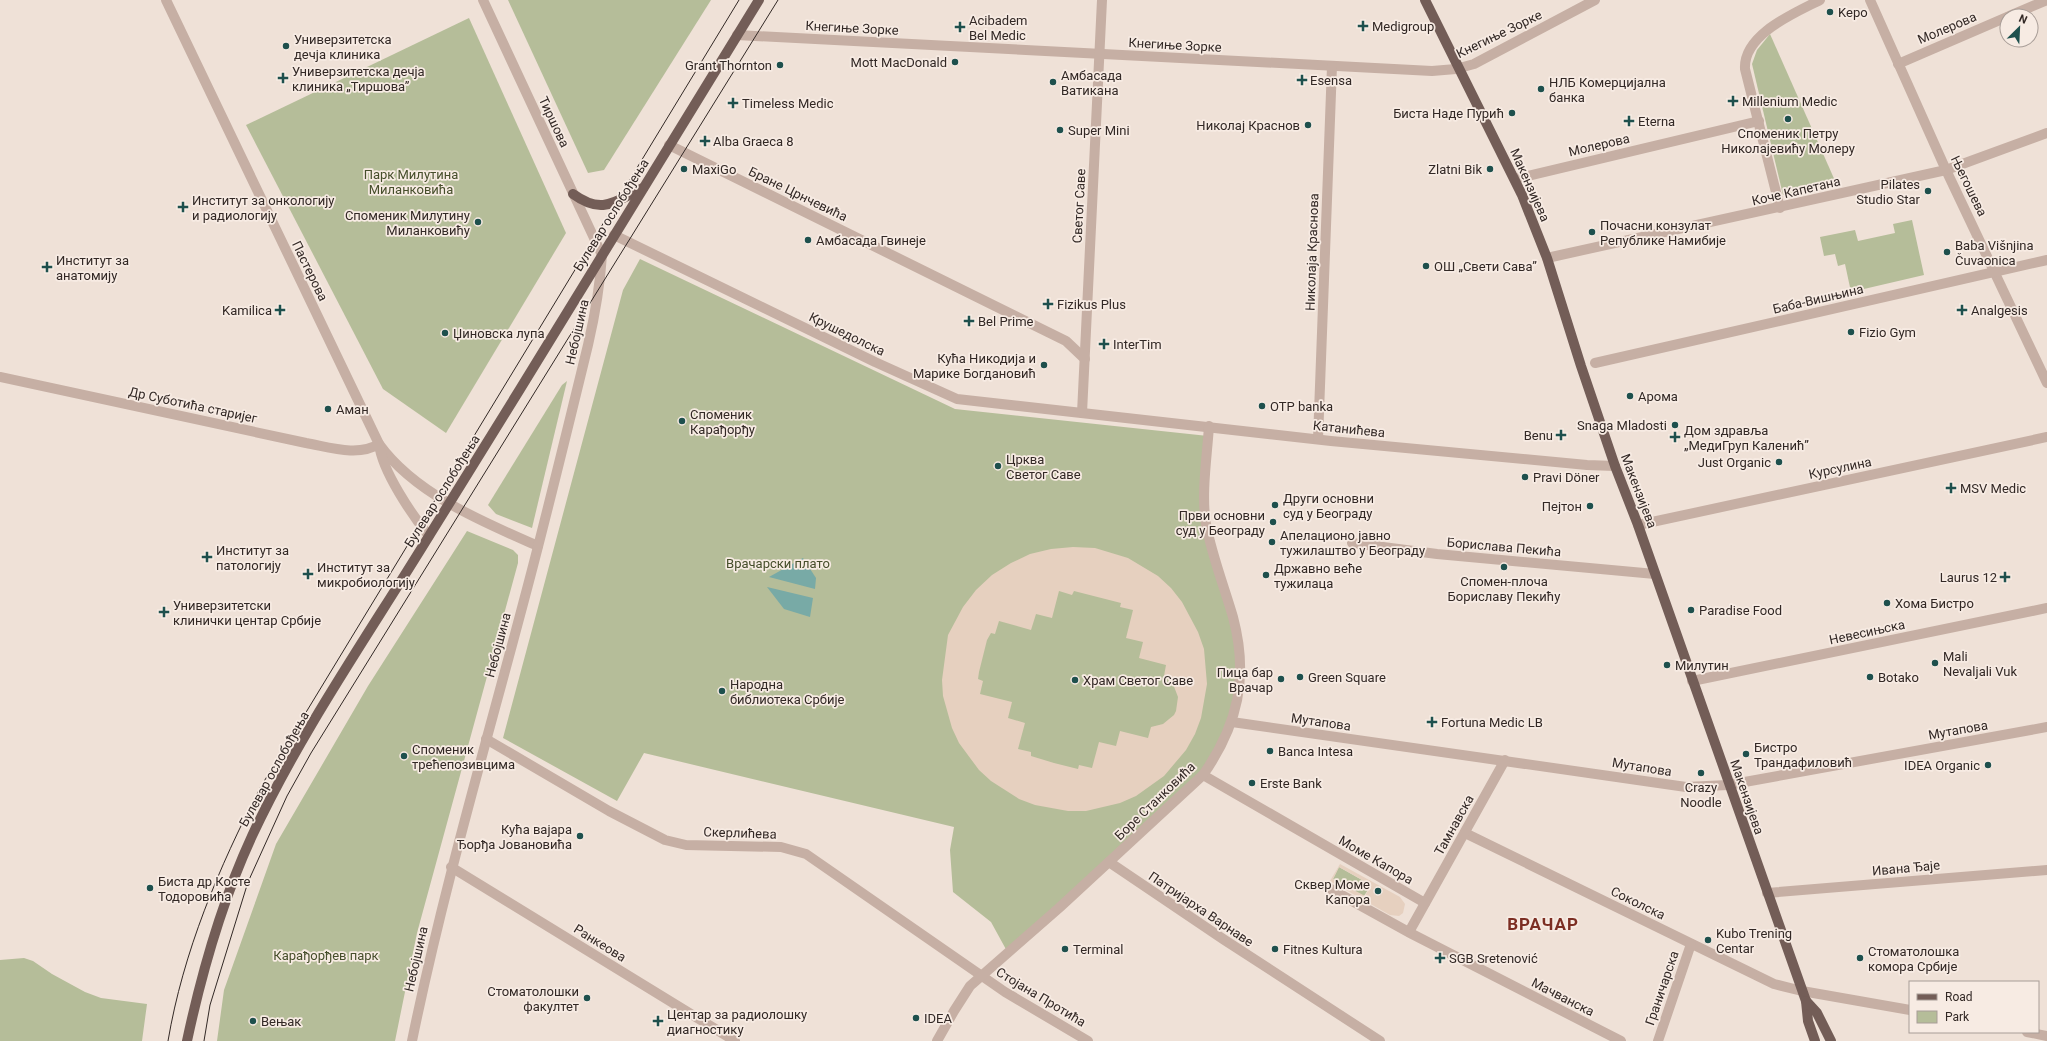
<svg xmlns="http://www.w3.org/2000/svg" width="2047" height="1041" font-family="Roboto,sans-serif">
<rect width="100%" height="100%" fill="#efe1d7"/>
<g fill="#b5bd99">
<polygon points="508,0 711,0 604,170 588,173"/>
<polygon points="469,18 566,233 446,433 383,389 246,125"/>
<polygon points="1770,34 1836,183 1783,195 1752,64 1757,50"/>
<polygon points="1912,220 1924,275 1851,292 1845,264 1838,266 1835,254 1824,256 1820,237 1855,230 1858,241 1895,233 1893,224"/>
<polygon points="640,259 955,409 1208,436 1205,504 1237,635 1241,680 1215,758 1008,953 991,922 953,892 950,850 954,827 644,753 617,801 503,738 623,290"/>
<polygon points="567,381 532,528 496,514 488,505 562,385"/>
<polygon points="467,531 513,550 518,555 518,563 417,933 395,1041 217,1041 224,990 276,844 368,686"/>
<polygon points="1339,867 1371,885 1364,896 1333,879"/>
<polygon points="24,958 33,961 52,974 85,992 101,998 147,1004 142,1041 0,1041 0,960"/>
</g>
<g fill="#e6d0bf" fill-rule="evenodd">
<path d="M 1073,547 L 1095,548 L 1128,558 L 1158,576 L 1171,588 L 1182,602 L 1198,632 L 1204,649 L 1207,684 L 1201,718 L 1195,734 L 1186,750 L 1164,776 L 1136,796 L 1120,803 L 1086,811 L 1068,811 L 1035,805 L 1019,799 L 991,781 L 979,770 L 959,743 L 952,728 L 943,696 L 942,680 L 948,635 L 963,607 L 976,590 L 992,575 L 1011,563 L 1030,554 L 1051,549 ZM 1059,591 L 1072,595 L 1074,591 L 1121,603 L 1120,607 L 1133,610 L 1126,638 L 1143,642 L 1139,658 L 1166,665 L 1164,676 L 1173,684 L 1178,697 L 1176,711 L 1174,715 L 1163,724 L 1151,727 L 1148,738 L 1120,731 L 1116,746 L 1099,742 L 1092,768 L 1079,765 L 1078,769 L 1054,763 L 1031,756 L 1031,752 L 1018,749 L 1025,723 L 1008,718 L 1012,702 L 980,694 L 983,681 L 978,679 L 979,672 L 987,640 L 991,633 L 995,634 L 999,621 L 1031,630 L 1036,614 L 1052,618 Z"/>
<path d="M 1340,864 L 1400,897 L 1405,904 L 1403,913 L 1399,916 L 1390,915 L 1330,881 ZM 1339,867 L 1371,885 L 1365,896 L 1333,879 Z"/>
</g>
<g fill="#78aaa6">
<polygon points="803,558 816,578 815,589 769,577"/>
<polygon points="767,587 813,598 810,617 784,609"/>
</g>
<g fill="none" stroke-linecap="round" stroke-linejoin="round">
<g stroke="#c6afa4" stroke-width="10">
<path d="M 166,0 L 379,444 C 415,494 483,522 538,546"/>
<polyline points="1870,0 1946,170 2047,383"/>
<polyline points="2009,16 2047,0"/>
<polyline points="737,35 1432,71 1456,69 1474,64 1595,0"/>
<polyline points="1898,64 2007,17"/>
<polyline points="669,145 1066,341 1085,359"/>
<polyline points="1515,179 1759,121"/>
<path d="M 1780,208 L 1745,69 C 1743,34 1795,13 1820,0"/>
<polyline points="614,235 875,362 957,399 1331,441 1587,465 1615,466"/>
<polyline points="1547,258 1946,170 2047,133"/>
<polyline points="1595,363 2047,260"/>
<path d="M 0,377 L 306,443 C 329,447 358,457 379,444 C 382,471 412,515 429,536"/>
<polyline points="1082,413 1102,0"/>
<polyline points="1318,439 1332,66"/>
<polyline points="1638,525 2047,437"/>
<polyline points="1352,543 1437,554 1655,574"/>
<polyline points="1692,681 2047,608"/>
<polyline points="1232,722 1686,787 1728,785 2047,727"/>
<polyline points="486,739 609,811 665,840 686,845 781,847 806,854 1005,992 1088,1041"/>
<polyline points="1203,775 1425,903"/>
<polyline points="1465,833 1774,984 1802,991 1910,1010"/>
<polyline points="1109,862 1223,939 1380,1041"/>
<polyline points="451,867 735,1041"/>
<polyline points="1327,887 1412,934 1621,1041"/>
<polyline points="1767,893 2047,870"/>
<polyline points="1409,932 1505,760"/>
<polyline points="2027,1032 2047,1036"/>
<path d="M 412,1041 C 445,880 492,724 533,566 C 552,493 570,419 588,345 C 595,315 600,286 602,255 L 483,0"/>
<path d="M 937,1041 L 954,1011 L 970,986 L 1059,908 L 1203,775 C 1238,725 1249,677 1233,617 C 1224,586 1212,556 1206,524 C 1201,494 1207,457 1209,426"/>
<polyline points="1658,1041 1691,944"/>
</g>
<g stroke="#735d57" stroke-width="10">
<polyline points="1425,0 1522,195 1547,258 1581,366 1615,466 1638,525 1806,1001 1808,1021 1815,1041"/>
<path d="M 573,194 C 602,215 614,202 643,188"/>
<polyline points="1806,1001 1817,1013 1831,1041"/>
<path d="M 187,1041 C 202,971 222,901 252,836 C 301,731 369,634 429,536 C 540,358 649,179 759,0"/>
</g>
<g stroke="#322825" stroke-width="1">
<path d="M 168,1041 C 183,952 219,867 260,788 L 739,0"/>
<polyline points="204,1041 210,1005 248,882 287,796 311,753 778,0"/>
</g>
</g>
<g fill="#1e504d" stroke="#f7ebe3" stroke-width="1.5">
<circle cx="1830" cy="12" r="4"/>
<path d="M1361 20h4v4h4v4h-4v4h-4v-4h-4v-4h4z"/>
<path d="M958 21h4v4h4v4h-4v4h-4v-4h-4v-4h4z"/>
<circle cx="286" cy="46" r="4"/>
<circle cx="955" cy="62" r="4"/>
<circle cx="780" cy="65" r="4"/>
<path d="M281 72h4v4h4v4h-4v4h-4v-4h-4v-4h4z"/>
<path d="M1300 74h4v4h4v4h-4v4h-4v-4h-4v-4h4z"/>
<circle cx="1053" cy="82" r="4"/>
<circle cx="1541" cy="89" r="4"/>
<path d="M1731 95h4v4h4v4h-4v4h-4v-4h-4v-4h4z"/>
<path d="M731 97h4v4h4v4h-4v4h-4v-4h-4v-4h4z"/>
<circle cx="1512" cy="113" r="4"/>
<circle cx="1788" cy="119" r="4"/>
<path d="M1627 115h4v4h4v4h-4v4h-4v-4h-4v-4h4z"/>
<circle cx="1308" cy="125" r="4"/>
<circle cx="1060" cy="130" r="4"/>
<path d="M703 135h4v4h4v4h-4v4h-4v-4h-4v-4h4z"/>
<circle cx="684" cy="169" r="4"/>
<circle cx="1490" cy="169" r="4"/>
<circle cx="1928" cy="191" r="4"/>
<path d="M181 201h4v4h4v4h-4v4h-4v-4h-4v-4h4z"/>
<circle cx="478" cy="222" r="4"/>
<circle cx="1592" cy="232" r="4"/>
<circle cx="808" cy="240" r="4"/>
<circle cx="1947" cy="252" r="4"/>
<circle cx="1426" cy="266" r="4"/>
<path d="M45 261h4v4h4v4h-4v4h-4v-4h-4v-4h4z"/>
<path d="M1046 298h4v4h4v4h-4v4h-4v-4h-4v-4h4z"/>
<path d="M278 304h4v4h4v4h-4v4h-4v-4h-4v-4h4z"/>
<path d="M1960 304h4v4h4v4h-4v4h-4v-4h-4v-4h4z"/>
<path d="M967 315h4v4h4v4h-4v4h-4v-4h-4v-4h4z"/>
<circle cx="1851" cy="332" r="4"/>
<circle cx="445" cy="333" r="4"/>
<path d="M1102 338h4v4h4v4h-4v4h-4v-4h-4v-4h4z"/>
<circle cx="1044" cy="365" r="4"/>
<circle cx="1630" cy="396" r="4"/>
<circle cx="1262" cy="406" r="4"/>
<circle cx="328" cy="409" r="4"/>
<circle cx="682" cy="421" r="4"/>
<circle cx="1675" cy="425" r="4"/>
<path d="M1559 429h4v4h4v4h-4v4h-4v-4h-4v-4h4z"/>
<path d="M1673 431h4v4h4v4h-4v4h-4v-4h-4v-4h4z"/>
<circle cx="1779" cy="462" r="4"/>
<circle cx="998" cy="466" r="4"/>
<circle cx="1525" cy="477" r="4"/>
<path d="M1949 482h4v4h4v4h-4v4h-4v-4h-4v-4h4z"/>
<circle cx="1275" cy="505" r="4"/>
<circle cx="1590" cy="506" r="4"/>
<circle cx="1273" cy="522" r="4"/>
<circle cx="1272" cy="542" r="4"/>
<path d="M205 551h4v4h4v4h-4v4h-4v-4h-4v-4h4z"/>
<circle cx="1504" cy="567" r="4"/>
<path d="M306 568h4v4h4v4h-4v4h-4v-4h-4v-4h4z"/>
<circle cx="1266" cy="575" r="4"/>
<path d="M2003 571h4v4h4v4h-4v4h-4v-4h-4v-4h4z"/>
<circle cx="1887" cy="603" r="4"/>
<circle cx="1691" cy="610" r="4"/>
<path d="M162 606h4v4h4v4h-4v4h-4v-4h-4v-4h4z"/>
<circle cx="1935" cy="663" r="4"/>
<circle cx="1667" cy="665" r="4"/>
<circle cx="1300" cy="677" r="4"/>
<circle cx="1870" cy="677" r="4"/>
<circle cx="1281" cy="679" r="4"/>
<circle cx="1075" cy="680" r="4"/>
<circle cx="722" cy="691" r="4"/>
<path d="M1430 716h4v4h4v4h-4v4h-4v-4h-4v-4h4z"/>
<circle cx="1270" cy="751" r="4"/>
<circle cx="1746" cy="754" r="4"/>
<circle cx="404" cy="756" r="4"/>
<circle cx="1988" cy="765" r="4"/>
<circle cx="1701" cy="773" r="4"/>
<circle cx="1252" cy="783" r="4"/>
<circle cx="580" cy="836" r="4"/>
<circle cx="150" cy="888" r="4"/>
<circle cx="1378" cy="891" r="4"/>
<circle cx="1708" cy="940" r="4"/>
<circle cx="1065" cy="949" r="4"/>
<circle cx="1275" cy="949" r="4"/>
<path d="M1438 952h4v4h4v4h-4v4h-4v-4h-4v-4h4z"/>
<circle cx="1860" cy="958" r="4"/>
<circle cx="587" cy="998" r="4"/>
<circle cx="916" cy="1018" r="4"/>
<circle cx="253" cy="1021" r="4"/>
<path d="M656 1015h4v4h4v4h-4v4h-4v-4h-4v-4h4z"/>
</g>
<g text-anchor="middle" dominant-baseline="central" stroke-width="3.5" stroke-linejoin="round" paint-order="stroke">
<g font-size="13" fill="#322825" stroke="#f7ebe3" text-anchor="start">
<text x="1838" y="12">Kepo</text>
<text x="969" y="20">Acibadem<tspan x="969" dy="15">Bel Medic</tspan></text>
<text x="1372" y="26">Medigroup</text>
<text x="294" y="39">Универзитетска<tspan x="294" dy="15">дечја клиника</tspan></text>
<text x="947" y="62" text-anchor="end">Mott MacDonald</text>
<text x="772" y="65" text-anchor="end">Grant Thornton</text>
<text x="292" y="71">Универзитетска дечја<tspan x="292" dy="15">клиника „Тиршова”</tspan></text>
<text x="1061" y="75">Амбасада<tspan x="1061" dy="15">Ватикана</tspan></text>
<text x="1310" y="80">Esensa</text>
<text x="1549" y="82">НЛБ Комерцијална<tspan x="1549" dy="15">банка</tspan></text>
<text x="1742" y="101">Millenium Medic</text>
<text x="742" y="103">Timeless Medic</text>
<text x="1504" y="113" text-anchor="end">Биста Наде Пурић</text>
<text x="1638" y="121">Eterna</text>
<text x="1300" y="125" text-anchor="end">Николај Краснов</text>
<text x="1068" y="130">Super Mini</text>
<text x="1788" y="133" text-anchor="middle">Споменик Петру<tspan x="1788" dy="15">Николајевићу Молеру</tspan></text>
<text x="713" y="141">Alba Graeca 8</text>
<text x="692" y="169">MaxiGo</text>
<text x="1482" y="169" text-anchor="end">Zlatni Bik</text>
<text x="1920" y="184" text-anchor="end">Pilates<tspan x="1920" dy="15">Studio Star</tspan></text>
<text x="192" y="200">Институт за онкологију<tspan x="192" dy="15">и радиологију</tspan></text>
<text x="470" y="215" text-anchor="end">Споменик Милутину<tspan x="470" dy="15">Миланковићу</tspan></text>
<text x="1600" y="225">Почасни конзулат<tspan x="1600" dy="15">Републике Намибије</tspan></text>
<text x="816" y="240">Амбасада Гвинеје</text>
<text x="1955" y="245">Baba Višnjina<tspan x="1955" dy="15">Čuvaonica</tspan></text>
<text x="56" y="260">Институт за<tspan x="56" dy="15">анатомију</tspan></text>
<text x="1434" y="266">ОШ „Свети Сава”</text>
<text x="1057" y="304">Fizikus Plus</text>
<text x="272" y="310" text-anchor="end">Kamilica</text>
<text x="1971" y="310">Analgesis</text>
<text x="978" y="321">Bel Prime</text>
<text x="1859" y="332">Fizio Gym</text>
<text x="453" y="333">Џиновска лупа</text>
<text x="1113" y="344">InterTim</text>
<text x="1036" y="358" text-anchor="end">Кућа Никодија и<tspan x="1036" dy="15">Марике Богдановић</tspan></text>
<text x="1638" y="396">Арома</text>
<text x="1270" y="406">OTP banka</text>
<text x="336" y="409">Аман</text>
<text x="690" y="414">Споменик<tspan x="690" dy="15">Карађорђу</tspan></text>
<text x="1667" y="425" text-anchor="end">Snaga Mladosti</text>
<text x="1684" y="430">Дом здравља<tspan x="1684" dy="15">„МедиГруп Каленић”</tspan></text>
<text x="1553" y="435" text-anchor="end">Benu</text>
<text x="1006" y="459">Црква<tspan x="1006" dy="15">Светог Саве</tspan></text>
<text x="1771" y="462" text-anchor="end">Just Organic</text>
<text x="1533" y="477">Pravi Döner</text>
<text x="1960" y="488">MSV Medic</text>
<text x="1283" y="498">Други основни<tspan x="1283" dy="15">суд у Београду</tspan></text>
<text x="1582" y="506" text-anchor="end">Пејтон</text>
<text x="1265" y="515" text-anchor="end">Први основни<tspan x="1265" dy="15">суд у Београду</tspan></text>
<text x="1280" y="535">Апелационо јавно<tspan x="1280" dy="15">тужилаштво у Београду</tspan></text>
<text x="216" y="550">Институт за<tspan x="216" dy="15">патологију</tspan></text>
<text x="317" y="567">Институт за<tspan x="317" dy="15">микробиологију</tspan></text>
<text x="1274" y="568">Државно веће<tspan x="1274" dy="15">тужилаца</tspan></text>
<text x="1997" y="577" text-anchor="end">Laurus 12</text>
<text x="1504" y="581" text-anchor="middle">Спомен-плоча<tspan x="1504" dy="15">Бориславу Пекићу</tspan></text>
<text x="1895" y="603">Хома Бистро</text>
<text x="173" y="605">Универзитетски<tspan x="173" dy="15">клинички центар Србије</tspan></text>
<text x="1699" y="610">Paradise Food</text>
<text x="1943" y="656">Mali<tspan x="1943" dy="15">Nevaljali Vuk</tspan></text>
<text x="1675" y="665">Милутин</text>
<text x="1273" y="672" text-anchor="end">Пица бар<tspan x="1273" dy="15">Врачар</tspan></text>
<text x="1308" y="677">Green Square</text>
<text x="1878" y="677">Botako</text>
<text x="1083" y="680">Храм Светог Саве</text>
<text x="730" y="684">Народна<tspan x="730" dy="15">библиотека Србије</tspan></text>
<text x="1441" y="722">Fortuna Medic LB</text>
<text x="1754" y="747">Бистро<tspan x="1754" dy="15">Трандафиловић</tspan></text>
<text x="412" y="749">Споменик<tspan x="412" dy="15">трећепозивцима</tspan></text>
<text x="1278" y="751">Banca Intesa</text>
<text x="1980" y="765" text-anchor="end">IDEA Organic</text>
<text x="1260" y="783">Erste Bank</text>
<text x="1701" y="787" text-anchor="middle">Crazy<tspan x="1701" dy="15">Noodle</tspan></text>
<text x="572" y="829" text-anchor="end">Кућа вајара<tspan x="572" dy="15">Ђорђа Јовановића</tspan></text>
<text x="158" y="881">Биста др Косте<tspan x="158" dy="15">Тодоровића</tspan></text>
<text x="1370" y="884" text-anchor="end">Сквер Моме<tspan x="1370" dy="15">Капора</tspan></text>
<text x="1716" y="933">Kubo Trening<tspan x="1716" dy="15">Centar</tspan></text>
<text x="1073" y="949">Terminal</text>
<text x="1283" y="949">Fitnes Kultura</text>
<text x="1868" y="951">Стоматолошка<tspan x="1868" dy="15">комора Србије</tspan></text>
<text x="1449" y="958">SGB Sretenović</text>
<text x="579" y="991" text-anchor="end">Стоматолошки<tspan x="579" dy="15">факултет</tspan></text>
<text x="667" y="1014">Центар за радиолошку<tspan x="667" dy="15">диагностику</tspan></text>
<text x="924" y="1018">IDEA</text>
<text x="261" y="1021">Вењак</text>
</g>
<g font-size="13" fill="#322825" stroke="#f7ebe3">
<text transform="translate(852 28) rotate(3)">Кнегиње Зорке</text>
<text transform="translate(1947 28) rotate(-23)">Молерова</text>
<text transform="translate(1499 34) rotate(-26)">Кнегиње Зорке</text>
<text transform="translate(1175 45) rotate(3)">Кнегиње Зорке</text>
<text transform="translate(554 122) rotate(65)">Тиршова</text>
<text transform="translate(1599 145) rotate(-13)">Молерова</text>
<text transform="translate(1530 185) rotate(66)">Макензијева</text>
<text transform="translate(1969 186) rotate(64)">Његошева</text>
<text transform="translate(1796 191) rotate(-13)">Коче Капетана</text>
<text transform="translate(798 194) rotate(26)">Бране Црнчевића</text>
<text transform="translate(1079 206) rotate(-87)">Светог Саве</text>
<text transform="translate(611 215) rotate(-58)">Булевар ослобођења</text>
<text transform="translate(1312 252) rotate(-88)">Николаја Краснова</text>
<text transform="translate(310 271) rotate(64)">Пастерова</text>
<text transform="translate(1818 299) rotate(-13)">Баба-Вишњина</text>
<text transform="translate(577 332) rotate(-77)">Небојшина</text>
<text transform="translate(847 334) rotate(26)">Крушедолска</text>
<text transform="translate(193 405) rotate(12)">Др Суботића старијег</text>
<text transform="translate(1349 429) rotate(6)">Катанићева</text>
<text transform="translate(1840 468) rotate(-12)">Курсулина</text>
<text transform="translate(442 491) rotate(-58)">Булевар ослобођења</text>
<text transform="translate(1639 491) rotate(69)">Макензијева</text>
<text transform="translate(1504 547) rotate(5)">Борислава Пекића</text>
<text transform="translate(1867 632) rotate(-12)">Невесињска</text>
<text transform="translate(498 645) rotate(-75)">Небојшина</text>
<text transform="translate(1321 722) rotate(8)">Мутапова</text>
<text transform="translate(1958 730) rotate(-10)">Мутапова</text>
<text transform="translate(1642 767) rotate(9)">Мутапова</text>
<text transform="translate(274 769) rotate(-61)">Булевар ослобођења</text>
<text transform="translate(1747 797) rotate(71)">Макензијева</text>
<text transform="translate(1155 801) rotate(-44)">Боре Станковића</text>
<text transform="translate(1454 825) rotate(-61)">Тамнавска</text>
<text transform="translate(740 833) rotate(2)">Скерлићева</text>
<text transform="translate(1376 860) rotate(30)">Моме Капора</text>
<text transform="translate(1906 868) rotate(-5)">Ивана Ђаје</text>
<text transform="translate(1638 903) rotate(26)">Соколска</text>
<text transform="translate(1201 909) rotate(34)">Патријарха Варнаве</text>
<text transform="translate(600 943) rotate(32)">Ранкеова</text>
<text transform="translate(416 959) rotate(-77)">Небојшина</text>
<text transform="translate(1662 988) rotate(-71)">Граничарска</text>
<text transform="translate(1041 997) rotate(31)">Стојана Протића</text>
<text transform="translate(1563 997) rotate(27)">Мачванска</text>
</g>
<g font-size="13" fill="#464e2b" stroke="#f7ebe3">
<text x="411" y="174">Парк Милутина<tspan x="411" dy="15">Миланковића</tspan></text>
<text x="778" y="563">Врачарски плато</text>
<text x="326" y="955">Карађорђев парк</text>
</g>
<g font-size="17" font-weight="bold" letter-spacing="1" fill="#7c2e23" stroke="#f7ebe3">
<text x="1543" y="924">ВРАЧАР</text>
</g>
</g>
<rect x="1909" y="981" width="130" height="52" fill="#f7ebe3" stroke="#a89d97"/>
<rect x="1917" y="994" width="20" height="6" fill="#735d57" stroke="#a89d97"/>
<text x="1945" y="1001" font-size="12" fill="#322825">Road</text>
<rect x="1917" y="1011" width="20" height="12" fill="#b5bd99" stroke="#a89d97"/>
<text x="1945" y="1021" font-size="12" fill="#322825">Park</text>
<g transform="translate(2019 28) rotate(24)"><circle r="19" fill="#f7ebe3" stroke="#a89d97"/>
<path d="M0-3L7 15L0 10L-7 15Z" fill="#1e504d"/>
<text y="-6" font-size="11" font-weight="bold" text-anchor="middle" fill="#322825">N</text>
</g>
</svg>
